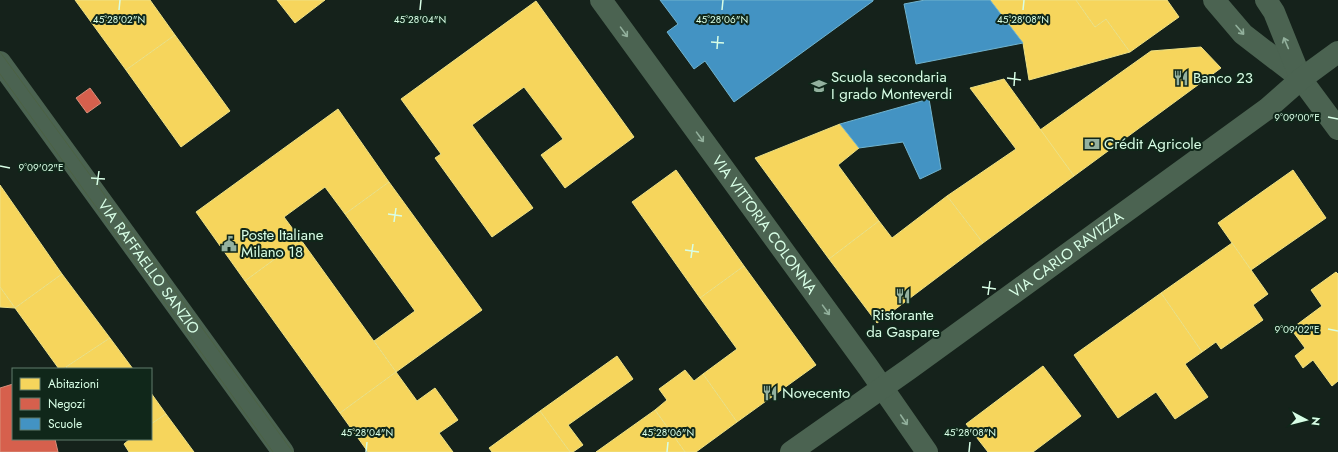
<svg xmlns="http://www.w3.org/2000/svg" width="1338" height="452" font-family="Jost,sans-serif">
<rect width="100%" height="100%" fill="#15221b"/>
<g fill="#f6d55c" stroke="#ede185">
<polygon points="75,0 150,0 175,35 126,70"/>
<polygon points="277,0 325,0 295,23"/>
<polygon points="990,0 1076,0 1095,27 1106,19 1130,52 1029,80 1023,43"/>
<polygon points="1076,0 1167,0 1179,17 1130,52 1106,19 1095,27"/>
<polygon points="536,1 634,137 565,188 541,155 563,139 524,87 472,125 533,208 492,237 435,158 441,154 401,99"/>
<polygon points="175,35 230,111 181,147 126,70"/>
<polygon points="1201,47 1221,68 1074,176 1040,130 1151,51"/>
<polygon points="1004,79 1074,176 983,243 947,196 1016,149 970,88"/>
<polygon points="338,109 389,182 345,214 325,187 284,217 301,240 245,281 196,212"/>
<polygon points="840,124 859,148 838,165 879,221 829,259 755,158"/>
<polygon points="676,170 744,266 700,298 632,202"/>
<polygon points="1293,170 1326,218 1251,270 1218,223"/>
<polygon points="389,182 482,310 396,372 374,341 415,311 345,214"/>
<polygon points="0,185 62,274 15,308 0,287"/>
<polygon points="947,196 983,243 877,323 829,259 879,221 892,238"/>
<polygon points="301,240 396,372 340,413 245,281"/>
<polygon points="1232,243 1268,294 1253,305 1263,320 1221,349 1216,342 1202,352 1161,293"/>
<polygon points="744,266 816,365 737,422 703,374 737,349 700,298"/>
<polygon points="1336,272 1338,274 1338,381 1332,386 1313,360 1303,368 1295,356 1305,348 1291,329 1322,306 1311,290"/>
<polygon points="62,274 110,338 66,367 63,369 59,369 15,308"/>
<polygon points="0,287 15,308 0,307"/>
<polygon points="1161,293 1202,352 1185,364 1208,397 1175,419 1156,392 1118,418 1074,355"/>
<polygon points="110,338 133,369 68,369 66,367"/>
<polygon points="617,356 633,379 568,425 583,445 573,452 570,452 540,411"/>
<polygon points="1043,366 1081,416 1033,452 988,452 966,424"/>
<polygon points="685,370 694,381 703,374 737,422 696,452 685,452 655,410 667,400 659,389"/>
<polygon points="396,372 417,401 435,388 458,420 439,433 453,452 368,452 340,413"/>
<polygon points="151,393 166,414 151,424"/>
<polygon points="655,410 685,452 596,452"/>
<polygon points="540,411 570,452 492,452 489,448"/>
<polygon points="166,414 194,452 129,452 124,444 130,439 151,439 151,424"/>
</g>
<g fill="#d6604d" stroke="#d78f7b">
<polygon points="90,88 101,103 87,113 76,98"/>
<polygon points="13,384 13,439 55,439 58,452 0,452 0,388"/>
</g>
<g fill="#4393c3" stroke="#70b3ce">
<polygon points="660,0 873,0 873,1 734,102 705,61 694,69 667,32 678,24"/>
<polygon points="925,0 990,0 1023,43 916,64 904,4"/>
<polygon points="929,99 941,169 920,179 903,142 859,148 840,124"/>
</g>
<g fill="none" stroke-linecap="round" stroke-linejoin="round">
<g stroke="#4b6351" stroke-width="22">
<path id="s1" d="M 601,0 L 868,367 L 927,452"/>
<polyline points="1214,0 1243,34 1299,77"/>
<polyline points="1266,0 1274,12 1301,79 1338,129"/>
<path id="s2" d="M 0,62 L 283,452"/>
<path id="s3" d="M 791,452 L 909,369 L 1267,109 L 1301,79 L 1338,52"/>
</g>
<g stroke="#4c6244" stroke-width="1">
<polyline points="0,52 293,452"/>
<polyline points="0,74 273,452"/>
</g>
</g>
<defs><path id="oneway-shaft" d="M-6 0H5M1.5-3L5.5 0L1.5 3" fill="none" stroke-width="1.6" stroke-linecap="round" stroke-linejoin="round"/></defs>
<g stroke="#92b09c">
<use href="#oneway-shaft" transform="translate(1240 30) rotate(49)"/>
<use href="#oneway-shaft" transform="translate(624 32) rotate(54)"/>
<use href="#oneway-shaft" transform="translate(1286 43) rotate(-113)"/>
<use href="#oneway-shaft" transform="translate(700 137) rotate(54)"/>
<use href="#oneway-shaft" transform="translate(826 310) rotate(54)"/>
<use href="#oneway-shaft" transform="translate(904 420) rotate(56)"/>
</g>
<path fill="none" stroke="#d8fee6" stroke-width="1.5" d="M 119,10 L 120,0M 420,10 L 421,0M 722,10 L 723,0M 1023,10 L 1024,0M 711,42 L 724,43M 717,49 L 718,36M 1007,78 L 1021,80M 1014,86 L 1015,72M 1328,117 L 1338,119M 0,166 L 10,168M 91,178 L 105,179M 97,185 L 99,171M 388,214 L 402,216M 394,222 L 396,208M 685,250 L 699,252M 691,258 L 693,244M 982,287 L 996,289M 988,295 L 990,281M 1328,329 L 1338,331M 366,452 L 367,442M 667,452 L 668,442M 969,452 L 970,442"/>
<defs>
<symbol id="restaurant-bare" viewBox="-9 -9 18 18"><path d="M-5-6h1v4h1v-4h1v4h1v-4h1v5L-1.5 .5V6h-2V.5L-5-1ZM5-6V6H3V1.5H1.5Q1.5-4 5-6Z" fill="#94b19f" stroke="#10271a" stroke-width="2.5" paint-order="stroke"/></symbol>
<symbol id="school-bare" viewBox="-9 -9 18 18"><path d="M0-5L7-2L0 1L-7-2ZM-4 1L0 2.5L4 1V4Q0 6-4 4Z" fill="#94b19f" stroke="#10271a" stroke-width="2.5" paint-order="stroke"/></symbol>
<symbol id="bank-bare" viewBox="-9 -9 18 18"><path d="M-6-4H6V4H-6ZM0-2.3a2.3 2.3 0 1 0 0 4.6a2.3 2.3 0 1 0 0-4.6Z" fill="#94b19f" stroke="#10271a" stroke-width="2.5" paint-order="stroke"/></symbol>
<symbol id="civic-bare" viewBox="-9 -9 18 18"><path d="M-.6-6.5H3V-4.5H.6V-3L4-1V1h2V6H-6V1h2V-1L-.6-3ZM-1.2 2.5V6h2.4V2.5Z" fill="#94b19f" stroke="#10271a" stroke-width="2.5" paint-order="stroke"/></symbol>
</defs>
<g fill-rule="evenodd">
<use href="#restaurant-bare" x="1170" y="67" width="22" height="22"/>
<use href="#school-bare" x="808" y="75" width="22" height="22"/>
<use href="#bank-bare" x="1081" y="133" width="22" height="22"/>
<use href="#civic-bare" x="218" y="233" width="22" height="22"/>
<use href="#restaurant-bare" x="892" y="285" width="22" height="22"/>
<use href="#restaurant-bare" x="759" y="382" width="22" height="22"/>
</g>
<g text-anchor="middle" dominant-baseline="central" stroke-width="4" stroke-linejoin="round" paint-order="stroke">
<g font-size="15" fill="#d8fee6" stroke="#10271a" text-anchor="start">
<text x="831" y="77">Scuola secondaria<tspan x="831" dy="17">I grado Monteverdi</tspan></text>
<text x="1193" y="78">Banco 23</text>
<text x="1104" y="144">Crédit Agricole</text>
<text x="241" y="235">Poste Italiane<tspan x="241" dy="17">Milano 18</tspan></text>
<text x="903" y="315" text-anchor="middle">Ristorante<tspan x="903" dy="17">da Gaspare</tspan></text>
<text x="782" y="393">Novecento</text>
</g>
<g font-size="15" fill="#d8fee6" stroke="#10271a">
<text stroke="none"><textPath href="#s1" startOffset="278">VIA VITTORIA COLONNA</textPath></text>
<text stroke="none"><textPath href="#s3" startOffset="339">VIA CARLO RAVIZZA</textPath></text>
<text stroke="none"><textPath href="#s2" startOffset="253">VIA RAFFAELLO SANZIO</textPath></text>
</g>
</g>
<g font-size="10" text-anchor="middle" fill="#d8fee6" stroke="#10271a" stroke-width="4" stroke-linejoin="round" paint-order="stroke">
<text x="119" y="23">45°28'02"N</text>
<text x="420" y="23">45°28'04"N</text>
<text x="722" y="23">45°28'06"N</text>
<text x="1023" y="23">45°28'08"N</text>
<text x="1297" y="121">9°09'00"E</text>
<text x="41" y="171">9°09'02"E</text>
<text x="1297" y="333">9°09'02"E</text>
<text x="367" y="436">45°28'04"N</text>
<text x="668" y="436">45°28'06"N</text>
<text x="970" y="436">45°28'08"N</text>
</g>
<rect x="12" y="368" width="140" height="72" fill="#10271a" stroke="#607d6c"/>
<rect x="20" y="378" width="20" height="12" fill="#f6d55c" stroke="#607d6c"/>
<text x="48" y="388" font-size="12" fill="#d8fee6">Abitazioni</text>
<rect x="20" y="398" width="20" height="12" fill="#d6604d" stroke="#607d6c"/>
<text x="48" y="408" font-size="12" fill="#d8fee6">Negozi</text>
<rect x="20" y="418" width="20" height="12" fill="#4393c3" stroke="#607d6c"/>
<text x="48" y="428" font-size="12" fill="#d8fee6">Scuole</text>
<g transform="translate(1306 420) rotate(97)" stroke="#10271a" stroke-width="3" paint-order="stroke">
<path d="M0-3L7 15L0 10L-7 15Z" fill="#d8fee6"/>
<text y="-6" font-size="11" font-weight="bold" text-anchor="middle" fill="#d8fee6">N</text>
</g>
</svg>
